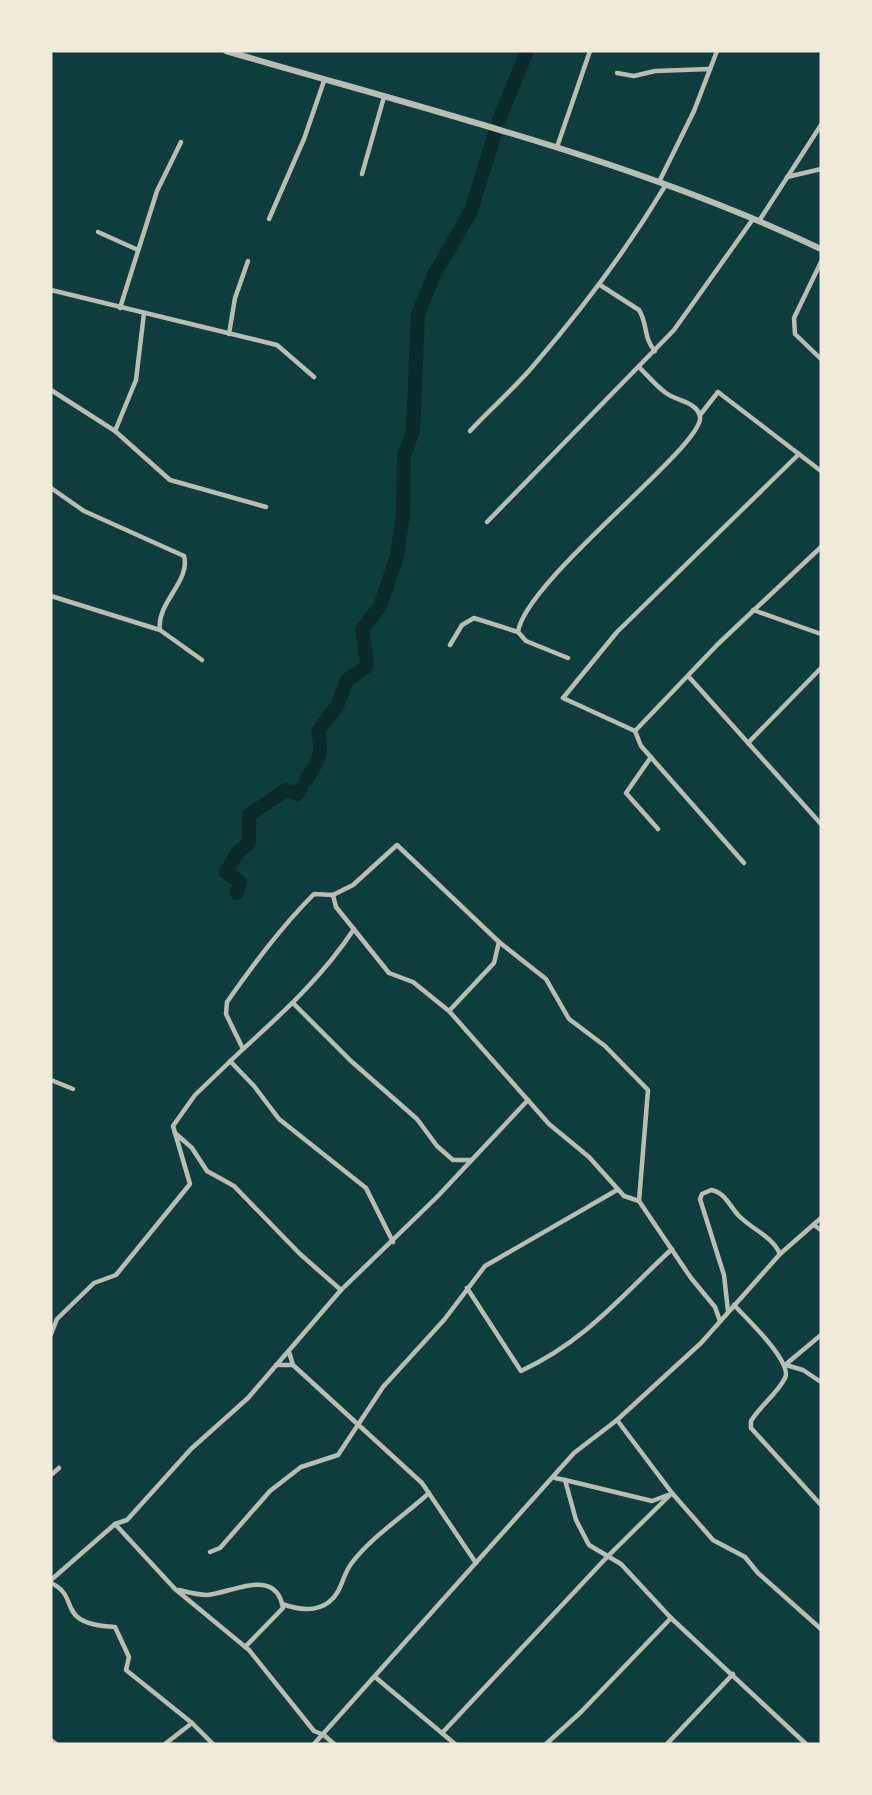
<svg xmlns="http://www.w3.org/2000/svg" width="872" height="1795" font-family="'Space Grotesk',sans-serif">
<rect width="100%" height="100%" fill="#0f3d3e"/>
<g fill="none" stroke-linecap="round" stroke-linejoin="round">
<g stroke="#0a2a2b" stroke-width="14">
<polyline points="499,120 527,51"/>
<path d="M 306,780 C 320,759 323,754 318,731 L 337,706 L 347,680 L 366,667 L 367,663 L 362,630 L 380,606 L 397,556 L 403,515 L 404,456 L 413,431 L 418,314 L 434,275 L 471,211 L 495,133"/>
<polyline points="237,893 240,882 226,872 238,852 249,843 249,815 286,790 297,794 301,788"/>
</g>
<g stroke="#b8beb3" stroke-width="4.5">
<polyline points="617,73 634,76 655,71 710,69"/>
<polyline points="557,147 590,51"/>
<polyline points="362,174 384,97"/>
<polyline points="787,177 821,169"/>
<polyline points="659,182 694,111 717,51"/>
<polyline points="269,219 304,139 324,81"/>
<polyline points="759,221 821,125"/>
<polyline points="98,232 138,250"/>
<polyline points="821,262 794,318 795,334 821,359"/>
<path d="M 600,285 L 639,310 C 648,324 643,338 655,351"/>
<polyline points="51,290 277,345 314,377"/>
<polyline points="120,308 157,191 181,142"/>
<polyline points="229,334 235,298 248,261"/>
<polyline points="51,390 115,431 170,480 266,507"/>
<polyline points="700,415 718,392 821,471"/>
<polyline points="115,431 136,380 144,313"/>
<path d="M 470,431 C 491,408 515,388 534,365 C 584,307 626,251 665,186"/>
<path d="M 51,488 L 84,511 L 184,556 C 191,581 156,603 160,630 L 202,660"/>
<polyline points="487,522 674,330 753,219"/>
<polyline points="51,596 160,630"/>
<polyline points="753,610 821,634"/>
<polyline points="450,645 462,625 474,618 518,632"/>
<path d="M 568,658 L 526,641 L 518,632 C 525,580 705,445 700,417 C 698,402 676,401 666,393 C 656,386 648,376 639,367"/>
<polyline points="689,677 821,824"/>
<polyline points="635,731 563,698 617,632 799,454"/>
<polyline points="748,743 821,668"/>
<polyline points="651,757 626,793 658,829"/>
<polyline points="744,863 641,746 635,731 718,644 821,547"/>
<polyline points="499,942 546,979 569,1019 605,1046 648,1090 639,1201"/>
<polyline points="293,1003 351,1061 417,1119 437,1146 453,1160 471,1160"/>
<polyline points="449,1011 494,963 499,942 397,845 353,885 333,895 336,907 389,973 413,982 449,1011 549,1124 589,1157 624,1196 639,1201 691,1278 715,1307 720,1321"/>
<path d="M 243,1049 C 284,1012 323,976 354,929"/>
<polyline points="230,1061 254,1086 279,1119 366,1188 393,1242"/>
<polyline points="51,1080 73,1089"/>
<polyline points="175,1133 192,1148 207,1171 234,1186 300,1254 341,1290"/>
<polyline points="814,1225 821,1230"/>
<path d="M 467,1288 L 521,1371 C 588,1339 620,1297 672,1249"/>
<path d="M 734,1305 C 746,1318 793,1362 785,1378 C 777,1394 760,1406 751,1421 L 751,1428 L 821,1505"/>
<path d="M 728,1311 L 724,1275 L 700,1199 L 702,1194 L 711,1190 C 725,1192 730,1207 739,1216 C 753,1230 772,1236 780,1254"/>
<path d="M 51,1334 L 57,1319 L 94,1283 L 116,1275 L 190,1184 L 173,1126 L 195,1095 L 243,1049 L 226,1014 L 227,1002 C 254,964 281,927 314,894 L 333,895"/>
<polyline points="289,1352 293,1365 422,1483 476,1563"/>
<polyline points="276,1365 293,1365"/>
<polyline points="785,1365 821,1335"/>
<polyline points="786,1365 803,1370 821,1382"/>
<polyline points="617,1420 672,1493 713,1540 745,1557 758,1573 821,1629"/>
<polyline points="51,1475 59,1468"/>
<polyline points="555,1478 565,1480 576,1520 589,1545 621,1564 671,1618 806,1744"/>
<polyline points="565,1480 652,1501 668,1495"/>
<polyline points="115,1524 175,1589 249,1650 314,1731 324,1735 334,1744"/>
<polyline points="210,1552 220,1548 270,1491 301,1467 338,1455 383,1387 444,1320 485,1266 617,1190"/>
<polyline points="51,1580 115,1524 127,1520 191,1449 248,1398 341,1290 437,1197 528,1100"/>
<path d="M 51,1583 C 82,1597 53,1624 115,1627 L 129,1657 L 126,1670 L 192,1723 L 165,1744"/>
<path d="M 179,1590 C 187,1592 198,1595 207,1595 C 232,1593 276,1566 283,1608 L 245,1647"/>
<path d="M 282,1604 C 297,1609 315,1613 329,1602 C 342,1592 342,1576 351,1564 C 371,1537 404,1516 429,1493"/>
<polyline points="375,1677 455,1744"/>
<polyline points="192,1723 213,1744"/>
<polyline points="443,1732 608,1556 672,1493"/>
<polyline points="51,1740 56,1744"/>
<polyline points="314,1744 574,1453 617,1420 701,1343 780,1254 821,1218"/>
<polyline points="546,1744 581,1712 671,1618"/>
<polyline points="667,1744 733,1674"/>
</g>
<path stroke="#b8beb3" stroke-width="6" d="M 226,51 C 427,110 632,159 821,249"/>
</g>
<rect width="872" height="1795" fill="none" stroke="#f1e9da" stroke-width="105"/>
</svg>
